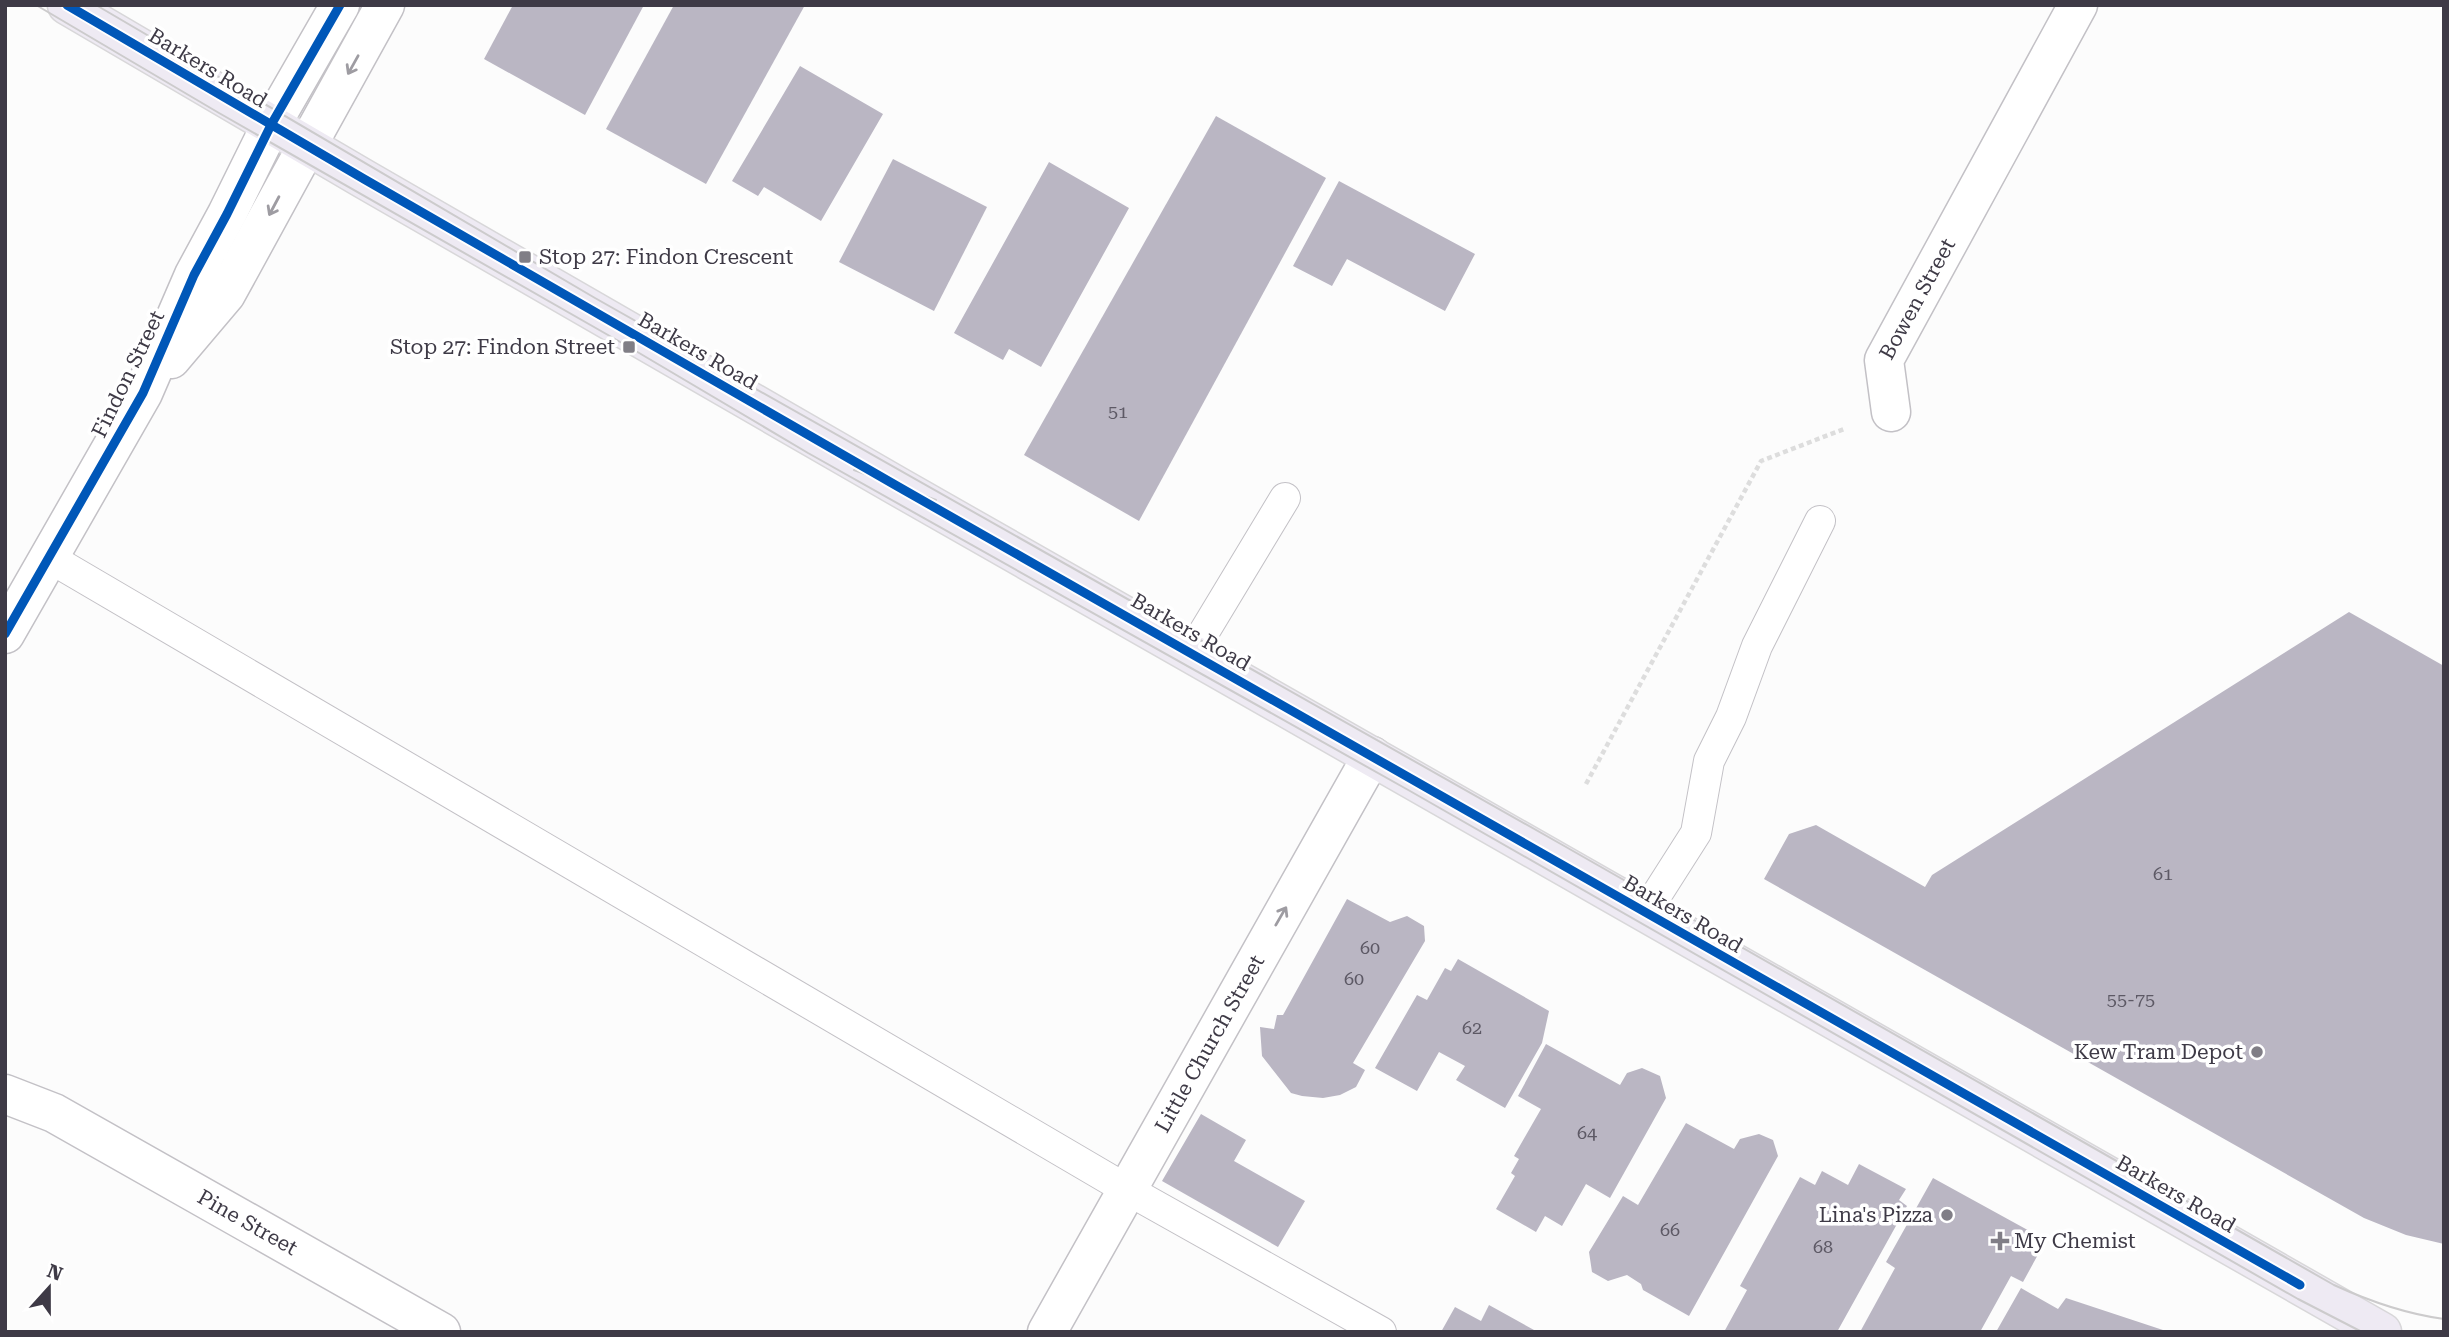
<svg xmlns="http://www.w3.org/2000/svg" width="2449" height="1337" font-family="'Roboto Serif',serif">
<rect width="100%" height="100%" fill="#fcfcfc"/>
<g fill="#bab6c3">
<polygon points="513,5 644,5 585,115 484,59"/>
<polygon points="674,5 805,5 706,184 606,129"/>
<polygon points="800,66 883,114 821,221 764,187 758,196 732,181"/>
<polygon points="1216,116 1326,178 1139,521 1024,455"/>
<polygon points="893,159 987,207 934,311 839,262"/>
<polygon points="1049,162 1129,208 1041,367 1009,349 1003,360 954,333"/>
<polygon points="1339,181 1475,254 1445,311 1347,259 1332,286 1293,266"/>
<polygon points="2349,612 2444,666 2444,1244 2406,1235 2364,1218 1764,879 1789,834 1816,825 1925,887 1932,875"/>
<polygon points="1347,899 1390,922 1407,916 1424,926 1425,941 1353,1063 1365,1070 1356,1087 1340,1095 1323,1098 1302,1096 1291,1093 1262,1056 1260,1027 1274,1029 1277,1015 1283,1015"/>
<polygon points="1458,959 1549,1011 1542,1043 1505,1108 1456,1080 1465,1066 1439,1052 1417,1091 1375,1068 1417,995 1427,1000 1445,968 1451,971"/>
<polygon points="1546,1044 1620,1085 1627,1073 1642,1068 1660,1076 1666,1098 1610,1198 1586,1184 1562,1226 1545,1216 1536,1232 1496,1209 1515,1176 1511,1173 1519,1159 1514,1156 1541,1109 1518,1096"/>
<polygon points="1201,1114 1246,1140 1234,1161 1305,1201 1278,1247 1162,1181"/>
<polygon points="1686,1123 1734,1149 1740,1139 1759,1134 1773,1140 1778,1156 1689,1316 1643,1290 1641,1284 1627,1275 1608,1281 1592,1272 1589,1252 1623,1196 1638,1205"/>
<polygon points="1859,1164 1906,1189 1899,1200 1907,1206 1837,1332 1724,1332 1747,1290 1740,1286 1800,1177 1815,1185 1822,1171 1848,1185"/>
<polygon points="1933,1178 2046,1240 2023,1282 2011,1276 1980,1332 1860,1332 1895,1268 1886,1262"/>
<polygon points="2021,1288 2058,1309 2066,1298 2169,1332 1996,1332"/>
<polygon points="1489,1305 1534,1330 1533,1332 1441,1332 1455,1307 1481,1321"/>
</g>
<g fill="none" stroke-linecap="round" stroke-linejoin="round">
<defs>
<g id="lane">
<polyline points="48,557 1126,1189 1381,1332"/>
<polyline points="1192,652 1285,498"/>
<polyline points="1645,913 1696,833 1709,761 1731,717 1757,646 1820,521"/>
</g>
<g id="street">
<polyline points="171,359 226,294 307,146"/>
<path id="s1" d="M 1891,412 L 1884,360 L 2078,5"/>
<polyline points="5,634 143,393 194,275 227,214 271,125"/>
<path id="s2" d="M 5,1094 L 54,1113 L 441,1332"/>
<path id="s3" d="M 1047,1332 L 1372,756"/>
</g>
<g id="secondary">
<polyline points="271,125 340,5"/>
<polyline points="307,146 385,5"/>
</g>
<polyline id="primary" points="67,5 364,179 897,486 2382,1332"/>
</defs>
<use href="#lane" stroke="#c3c1c6" stroke-width="32"/>
<use href="#street" stroke="#c3c1c6" stroke-width="41"/>
<use href="#secondary" stroke="#c3c1c6" stroke-width="41"/>
<use href="#primary" stroke="#d8d7d9" stroke-width="41"/>
<polyline stroke="#ddd" stroke-width="4.5" stroke-dasharray="5 3.5" stroke-linecap="butt" points="1586,784 1761,461 1844,429"/>
<use href="#lane" stroke="#fff" stroke-width="30"/>
<use href="#street" stroke="#fff" stroke-width="38"/>
<use href="#secondary" stroke="#fff" stroke-width="38"/>
<use href="#primary" stroke="#eeeaf3" stroke-width="38"/>
<g stroke="#cccbcc" stroke-width="2">
<polyline points="36,5 219,113 629,347 808,453 1410,791 2298,1299 2362,1332"/>
<path d="M 96,5 L 595,298 L 1559,843 L 2334,1285 C 2369,1301 2406,1314 2444,1319"/>
<polyline points="854,470 936,500"/>
</g>
<defs>
<g id="cycleway">
<polyline points="67,5 364,179 897,486 2300,1285"/>
<polyline points="5,634 143,393 194,275 227,214 271,125 340,5"/>
</g>
</defs>
<use href="#cycleway" stroke="#fff" stroke-width="13"/>
<use href="#cycleway" stroke="#0057b8" stroke-width="9"/>
</g>
<defs><path id="oneway-shaft" d="M-6 0H5M1.5-3L5.5 0L1.5 3" fill="none" stroke-width="1.6" stroke-linecap="round" stroke-linejoin="round" transform="scale(1.75)"/></defs>
<g stroke="#9e9ca2">
<use href="#oneway-shaft" transform="translate(353 65) rotate(119)"/>
<use href="#oneway-shaft" transform="translate(274 206) rotate(118)"/>
<use href="#oneway-shaft" transform="translate(1281 916) rotate(-60)"/>
</g>
<g fill="#807e86" stroke="#fff" stroke-width="2.5">
<rect x="518" y="250" width="14" height="14" rx="3.5"/>
<rect x="622" y="340" width="14" height="14" rx="3.5"/>
<circle cx="2257" cy="1052" r="7"/>
<circle cx="1947" cy="1215" r="7"/>
<path d="M1996.5 1230.5h7v7h7v7h-7v7h-7v-7h-7v-7h7z"/>
</g>
<g text-anchor="middle" dominant-baseline="central" stroke-width="7" stroke-linejoin="round" paint-order="stroke">
<g font-size="18" fill="#5d5965">
<text x="1118" y="411">51</text>
<text x="2163" y="873">61</text>
<text x="1370" y="947">60</text>
<text x="1354" y="978">60</text>
<text x="2131" y="999">55-75</text>
<text x="1472" y="1027">62</text>
<text x="1587" y="1132">64</text>
<text x="1670" y="1229">66</text>
<text x="1823" y="1246">68</text>
</g>
<g font-size="21" fill="#3e3a46" stroke="#fff">
<text transform="translate(208 68) rotate(31)">Barkers Road</text>
<text stroke="none"><textPath href="#s1" startOffset="122">Bowen Street</textPath></text>
<text transform="translate(698 351) rotate(30)">Barkers Road</text>
<text transform="translate(128 374) rotate(-64)">Findon Street</text>
<text transform="translate(1191 632) rotate(30)">Barkers Road</text>
<text transform="translate(1683 914) rotate(30)">Barkers Road</text>
<text stroke="none"><textPath href="#s3" startOffset="331">Little Church Street</textPath></text>
<text transform="translate(2176 1194) rotate(30)">Barkers Road</text>
<text stroke="none"><textPath href="#s2" startOffset="275">Pine Street</textPath></text>
</g>
<g font-size="21" fill="#3e3a46" stroke="#fff" text-anchor="end">
<text x="539" y="257" text-anchor="start">Stop 27: Findon Crescent</text>
<text x="615" y="347">Stop 27: Findon Street</text>
<text x="2243" y="1052">Kew Tram Depot</text>
<text x="1933" y="1215">Lina's Pizza</text>
<text x="2014" y="1241" text-anchor="start">My Chemist</text>
</g>
</g>
<rect width="2449" height="1337" fill="none" stroke="#3e3a46" stroke-width="14"/>
<g transform="translate(49 1288) rotate(21)" stroke="#ffffff" stroke-width="5" paint-order="stroke">
<path d="M0-5L12 26L0 18L-12 26Z" fill="#3e3a46"/>
<text y="-10" font-size="19" font-weight="bold" text-anchor="middle" fill="#3e3a46">N</text>
</g>
</svg>
